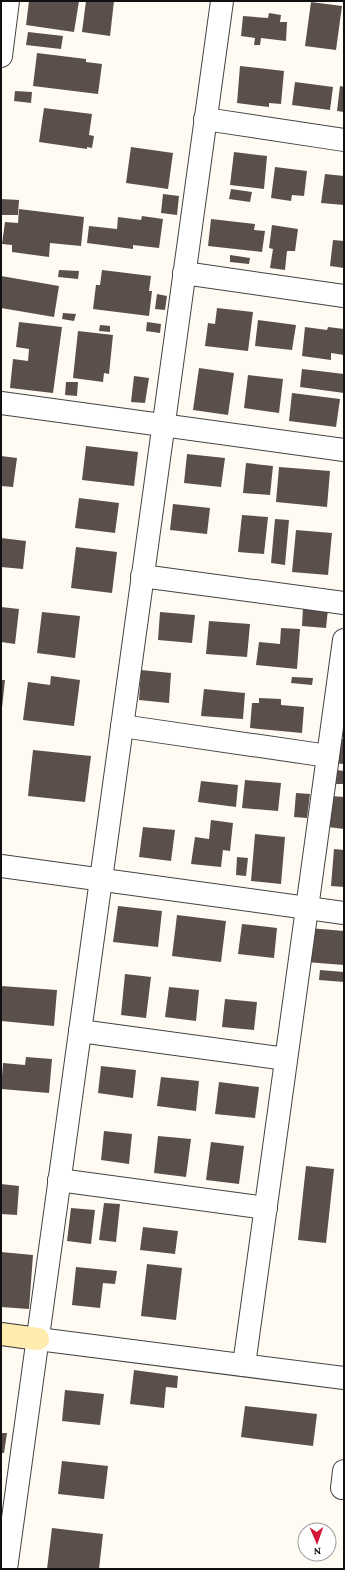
<svg xmlns="http://www.w3.org/2000/svg" width="345" height="1570" font-family="'Crimson Pro',serif">
<rect width="100%" height="100%" fill="#fffbf3"/>
<g fill="#5a4f4b">
<polygon points="29,1 79,1 74,32 26,25"/>
<polygon points="86,1 114,1 110,36 82,32"/>
<polygon points="311,2 342,6 336,50 305,46"/>
<polygon points="269,13 281,15 280,22 287,22 286,41 261,38 260,45 254,45 255,38 241,36 243,16 268,18"/>
<polygon points="28,32 63,36 61,49 26,45"/>
<polygon points="37,53 86,59 86,62 102,64 98,94 33,86"/>
<polygon points="240,66 284,71 281,104 269,103 269,107 237,103"/>
<polygon points="295,82 333,87 330,110 292,105"/>
<polygon points="340,86 344,87 344,112 337,111"/>
<polygon points="15,91 32,92 31,103 14,101"/>
<polygon points="44,108 92,114 89,135 94,136 92,148 87,147 87,149 39,142"/>
<polygon points="131,147 173,153 168,189 126,183"/>
<polygon points="234,152 267,156 264,189 230,185"/>
<polygon points="275,167 307,171 304,196 292,195 291,201 271,198"/>
<polygon points="325,174 344,176 344,205 321,203"/>
<polygon points="231,189 252,192 250,202 229,199"/>
<polygon points="163,194 179,196 177,215 161,213"/>
<polygon points="1,199 19,200 18,215 1,215"/>
<polygon points="19,209 84,217 81,246 50,243 49,257 12,252 12,245 2,244 5,222 18,223"/>
<polygon points="142,216 163,219 159,248 133,245 133,249 87,243 89,226 117,229 118,217 141,220"/>
<polygon points="211,219 255,224 254,230 265,231 262,252 208,246"/>
<polygon points="272,225 298,229 295,251 287,251 285,270 270,268 273,249 269,248"/>
<polygon points="333,240 344,241 344,268 330,266"/>
<polygon points="230,255 250,258 249,264 230,262"/>
<polygon points="59,270 79,271 78,279 58,277"/>
<polygon points="102,270 151,276 149,291 152,291 149,316 93,309 96,285 100,285"/>
<polygon points="1,276 59,286 54,317 1,308"/>
<polygon points="157,294 167,296 165,310 155,309"/>
<polygon points="217,308 253,312 248,351 205,346 208,323 215,324"/>
<polygon points="63,313 76,314 74,321 62,319"/>
<polygon points="258,320 296,325 292,350 255,346"/>
<polygon points="19,322 62,327 53,393 10,388 13,359 28,361 29,349 16,347"/>
<polygon points="147,322 161,324 160,333 146,331"/>
<polygon points="100,325 110,326 110,332 99,331"/>
<polygon points="305,327 327,330 328,327 344,329 344,355 331,353 331,360 302,356"/>
<polygon points="78,331 113,335 109,374 104,373 103,382 73,378"/>
<polygon points="199,368 234,373 228,415 193,410"/>
<polygon points="302,369 344,374 344,393 300,387"/>
<polygon points="248,375 283,379 279,413 244,408"/>
<polygon points="134,376 149,378 145,403 131,402"/>
<polygon points="66,382 78,382 77,396 65,395"/>
<polygon points="292,393 340,399 336,427 289,421"/>
<polygon points="86,446 138,452 134,486 82,480"/>
<polygon points="187,454 225,458 221,487 184,483"/>
<polygon points="1,456 17,458 13,487 1,486"/>
<polygon points="246,463 273,466 270,495 243,493"/>
<polygon points="279,467 330,471 327,507 276,502"/>
<polygon points="79,498 119,503 115,533 75,528"/>
<polygon points="173,504 210,508 207,534 170,530"/>
<polygon points="242,515 268,517 264,554 238,552"/>
<polygon points="275,519 289,520 285,565 271,563"/>
<polygon points="296,530 332,533 328,575 292,572"/>
<polygon points="1,538 26,541 23,569 1,567"/>
<polygon points="76,547 117,552 112,593 71,588"/>
<polygon points="1,607 19,609 15,644 1,642"/>
<polygon points="303,607 328,609 326,628 302,626"/>
<polygon points="42,612 80,616 75,658 37,653"/>
<polygon points="160,612 195,615 192,643 158,640"/>
<polygon points="209,621 250,624 247,657 206,654"/>
<polygon points="281,628 300,629 297,669 256,665 259,642 280,644"/>
<polygon points="141,670 171,673 169,703 139,700"/>
<polygon points="51,676 80,680 74,726 23,720 28,682 50,685"/>
<polygon points="292,677 313,678 312,685 291,683"/>
<polygon points="1,680 5,680 2,708 1,708"/>
<polygon points="204,689 245,693 243,719 201,716"/>
<polygon points="259,698 281,699 281,705 304,707 302,733 250,728 252,703 259,703"/>
<polygon points="334,738 344,739 344,764 331,763"/>
<polygon points="33,750 91,756 85,802 28,796"/>
<polygon points="337,770 344,771 344,784 336,784"/>
<polygon points="245,780 281,783 278,811 242,808"/>
<polygon points="201,781 238,785 236,807 198,802"/>
<polygon points="296,793 310,794 307,818 294,817"/>
<polygon points="331,796 344,797 344,829 328,827"/>
<polygon points="211,820 233,823 230,851 223,850 221,867 191,864 195,837 209,839"/>
<polygon points="143,827 175,830 171,861 139,857"/>
<polygon points="255,834 285,837 281,884 251,881"/>
<polygon points="334,849 344,850 344,887 331,886"/>
<polygon points="237,857 248,858 246,876 236,875"/>
<polygon points="118,906 162,911 158,947 113,942"/>
<polygon points="177,915 226,921 221,962 172,956"/>
<polygon points="242,924 277,928 274,958 238,954"/>
<polygon points="309,928 344,931 344,965 306,962"/>
<polygon points="320,970 344,972 344,982 319,980"/>
<polygon points="125,974 151,977 146,1018 121,1015"/>
<polygon points="1,986 57,990 54,1026 1,1021"/>
<polygon points="169,987 199,990 196,1021 165,1017"/>
<polygon points="225,999 257,1002 254,1030 222,1027"/>
<polygon points="26,1057 52,1059 49,1093 1,1089 3,1063 25,1065"/>
<polygon points="101,1066 136,1070 133,1098 98,1093"/>
<polygon points="161,1077 199,1081 196,1111 157,1106"/>
<polygon points="219,1082 259,1087 255,1118 215,1114"/>
<polygon points="104,1131 132,1134 129,1164 101,1160"/>
<polygon points="158,1136 191,1139 186,1177 154,1173"/>
<polygon points="211,1142 244,1146 239,1184 206,1180"/>
<polygon points="306,1166 334,1169 326,1243 298,1240"/>
<polygon points="1,1184 19,1186 17,1215 1,1214"/>
<polygon points="104,1203 120,1204 116,1242 99,1240"/>
<polygon points="71,1208 95,1210 91,1244 67,1241"/>
<polygon points="143,1227 178,1231 175,1254 140,1250"/>
<polygon points="1,1252 33,1255 29,1309 1,1307"/>
<polygon points="147,1264 182,1268 176,1320 141,1316"/>
<polygon points="76,1267 117,1271 115,1284 103,1283 100,1308 72,1305"/>
<polygon points="134,1370 178,1376 177,1388 166,1387 164,1408 130,1404"/>
<polygon points="65,1390 104,1394 100,1425 62,1421"/>
<polygon points="245,1406 317,1414 313,1446 241,1437"/>
<polygon points="1,1433 7,1433 4,1453 1,1453"/>
<polygon points="62,1461 108,1466 104,1499 58,1494"/>
<polygon points="52,1528 103,1534 99,1569 47,1569"/>
</g>
<g fill="none" stroke-linecap="round" stroke-linejoin="round">
<defs>
<g id="street">
<polyline points="1,56 8,1"/>
<polyline points="205,119 344,140"/>
<polyline points="184,273 344,296"/>
<polyline points="1,403 344,450"/>
<polyline points="142,576 344,603"/>
<polyline points="122,726 328,756"/>
<polyline points="1,866 344,913"/>
<polyline points="80,1031 286,1059"/>
<polyline points="59,1180 266,1208"/>
<polyline points="38,1339 344,1378"/>
<polyline points="244,1365 344,640"/>
<polyline points="342,1488 344,1471"/>
<polyline points="6,1569 222,1"/>
</g>
<polyline id="secondary" points="1,1334 38,1339"/>
</defs>
<use href="#street" stroke="#434343" stroke-width="24"/>
<use href="#secondary" stroke="#323232" stroke-width="24"/>
<use href="#street" stroke="#fff" stroke-width="22"/>
<use href="#secondary" stroke="#ffebae" stroke-width="22"/>
</g>
<rect width="345" height="1570" fill="none" stroke="#101010" stroke-width="4"/>
<g transform="translate(317 1542) rotate(178)"><circle r="19" fill="#ffffff" stroke="#9f9f9f"/>
<path d="M0-3L7 15L0 10L-7 15Z" fill="#d21638"/>
<text y="-6" font-size="11" font-weight="bold" text-anchor="middle" fill="#101010">N</text>
</g>
</svg>
